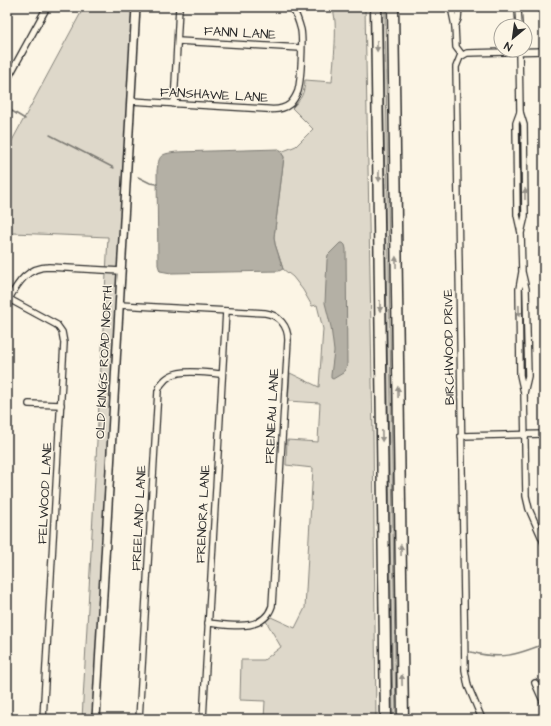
<svg xmlns="http://www.w3.org/2000/svg" width="551" height="726" font-family="'Architects Daughter',sans-serif">
<rect width="100%" height="100%" fill="#fcf5e5"/>
<filter id="ink" filterUnits="userSpaceOnUse"><feTurbulence type="fractalNoise" baseFrequency=".025" numOctaves="2"/><feDisplacementMap in="SourceGraphic" scale="8" xChannelSelector="R" yChannelSelector="G"/><feConvolveMatrix kernelMatrix="1 2 1 2 8 2 1 2 1" color-interpolation-filters="sRGB"/></filter>
<g filter="url(#ink)">
<g fill="#ded8ca" stroke="#84827a">
<polygon points="84,7 134,7 93,719 82,719 108,237 13,233 7,239 7,150"/>
<path d="M 332,7 L 365,7 L 373,434 L 376,719 L 264,719 L 265,701 L 240,700 L 241,660 L 264,660 L 281,647 L 266,621 L 271,617 L 295,628 L 305,608 L 313,468 L 286,465 L 287,440 L 318,442 L 320,403 L 288,401 L 290,373 L 319,387 L 323,329 L 317,305 L 312,306 L 303,290 L 293,277 L 283,269 L 275,244 L 274,237 L 284,157 L 281,152 L 296,146 L 313,129 L 292,108 C 302,98 304,94 305,80 L 332,82 C 333,64 339,23 332,7 Z"/>
<polygon points="382,7 385,7 396,719 393,719"/>
</g>
<g fill="#b4b0a5" stroke="#7d7b74">
<path d="M 279,149 L 284,157 L 274,237 L 275,244 L 283,269 L 279,271 L 171,273 L 160,271 L 158,265 L 157,171 C 159,155 160,154 177,152 Z"/>
<polygon points="340,243 343,243 345,245 346,249 347,366 343,373 333,379 331,378 331,375 334,351 331,327 325,303 327,260 328,255"/>
</g>
<g fill="none" stroke-linecap="round" stroke-linejoin="round">
<g stroke="#7d7b74" stroke-width="1.5">
<polyline points="7,108 25,119"/>
<polyline points="50,135 114,168"/>
<polyline points="138,177 150,183 157,184"/>
<path d="M 471,652 C 502,660 516,655 544,644"/>
</g>
<defs>
<g id="minor">
<polyline points="451,7 455,26 458,19 459,7"/>
<polyline points="518,9 519,26"/>
<polyline points="455,26 456,47 462,55"/>
<polyline points="178,41 301,48"/>
<polyline points="519,50 520,112"/>
<polyline points="7,80 47,7"/>
<path d="M 131,101 L 266,109 C 274,110 283,110 290,104 C 293,101 296,96 298,91 C 301,80 303,42 301,30 C 299,22 296,14 292,7"/>
<polyline points="174,104 179,7"/>
<polyline points="521,233 525,216 524,125 520,112 516,123 517,215 521,233 522,272 526,289 528,376 524,393 520,375 519,289 522,272"/>
<polyline points="9,299 57,325 62,332 64,343 43,719"/>
<path d="M 7,302 C 17,285 26,267 49,267 L 121,271"/>
<path d="M 119,305 L 265,313 C 279,315 288,326 288,340 L 272,606 C 263,633 230,625 208,623"/>
<polyline points="524,393 526,496 529,509 544,543"/>
<polyline points="29,404 61,405"/>
<polyline points="461,436 544,434"/>
<polyline points="535,683 544,703"/>
<path d="M 139,719 L 158,391 C 167,364 200,373 222,374"/>
<polyline points="203,719 226,311"/>
<polyline points="482,719 468,686 465,670 456,67 460,57 467,53 544,51"/>
</g>
<polyline id="tertiary" points="96,719 136,7"/>
<g id="motorway">
<polyline points="376,7 386,719"/>
<polyline points="393,7 403,719"/>
</g>
</defs>
<use href="#minor" stroke="#2b2b2b" stroke-width="8"/>
<use href="#tertiary" stroke="#2b2b2b" stroke-width="10"/>
<use href="#motorway" stroke="#2b2b2b" stroke-width="13"/>
<use href="#minor" stroke="#fcf5e5" stroke-width="5.5"/>
<use href="#tertiary" stroke="#fcf5e5" stroke-width="7"/>
<use href="#motorway" stroke="#fcf5e5" stroke-width="10"/>
</g>
<defs><path id="oneway-solid" d="M-6-.8H1V-3.2L6.5 0L1 3.2V.8H-6Z"/></defs>
<g fill="#949088">
<use href="#oneway-solid" transform="translate(377 46) rotate(89)"/>
<use href="#oneway-solid" transform="translate(379 176) rotate(89)"/>
<use href="#oneway-solid" transform="translate(525 194) rotate(-90)"/>
<use href="#oneway-solid" transform="translate(396 262) rotate(-91)"/>
<use href="#oneway-solid" transform="translate(380 306) rotate(89)"/>
<use href="#oneway-solid" transform="translate(519 311) rotate(89)"/>
<use href="#oneway-solid" transform="translate(398 392) rotate(-91)"/>
<use href="#oneway-solid" transform="translate(382 436) rotate(89)"/>
<use href="#oneway-solid" transform="translate(401 550) rotate(-91)"/>
<use href="#oneway-solid" transform="translate(402 680) rotate(-91)"/>
</g>
</g>
<g text-anchor="middle" dominant-baseline="central" stroke-width="3" stroke-linejoin="round" paint-order="stroke">
<g font-size="13" fill="#2b2b2b" stroke="#fcf5e5">
<text transform="translate(240 33) rotate(3)">FANN LANE</text>
<text transform="translate(214 95) rotate(3)">FANSHAWE LANE</text>
<text transform="translate(449 347) rotate(-91)">BIRCHWOOD DRIVE</text>
<text transform="translate(104 362) rotate(-87)">OLD KINGS ROAD NORTH</text>
<text transform="translate(272 416) rotate(-87)">FRENEAU LANE</text>
<text transform="translate(45 493) rotate(-87)">FELWOOD LANE</text>
<text transform="translate(203 514) rotate(-87)">FRENORA LANE</text>
<text transform="translate(139 518) rotate(-87)">FREELAND LANE</text>
</g>
</g>
<rect width="551" height="726" fill="none" stroke="#fcf5e5" stroke-width="24"/>
<rect x="12" y="12" width="527" height="702" fill="none" stroke="#2b2b2b" stroke-width="1.5" filter="url(#ink)"/>
<g transform="translate(513 38) rotate(209)"><circle r="19" fill="#fcf5e5" stroke="#a8a49b"/>
<path d="M0-3L7 15L0 10L-7 15Z" fill="#2b2b2b"/>
<text y="-6" font-size="11" font-weight="bold" text-anchor="middle" fill="#2b2b2b">N</text>
</g>
</svg>
